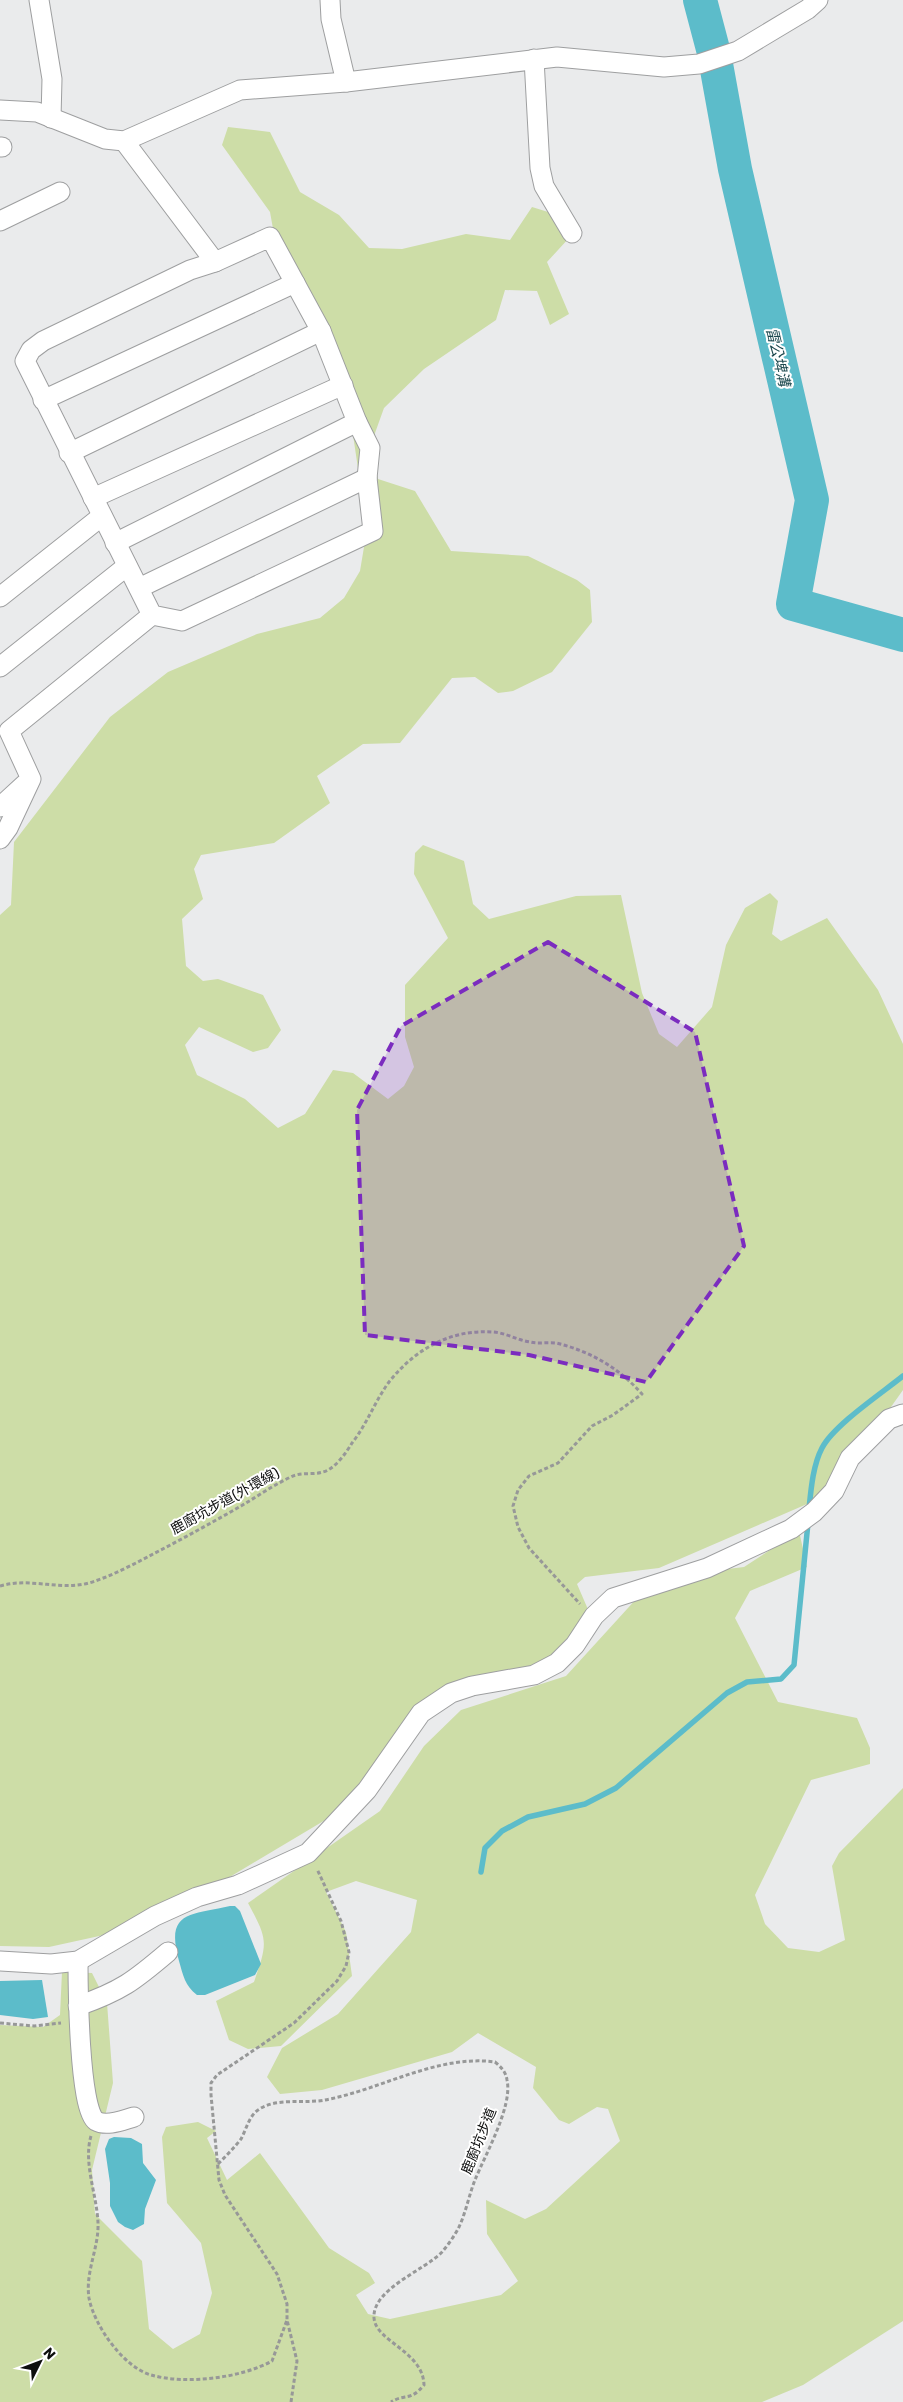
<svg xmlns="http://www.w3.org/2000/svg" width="903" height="2402" font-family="Rubik,'Noto Sans TC',sans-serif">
<rect width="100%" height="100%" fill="#eaebec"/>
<g fill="#cddda7">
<polygon points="228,127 270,132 300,192 339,215 369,248 402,249 466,234 510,240 532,207 561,216 569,238 547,262 569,314 550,325 537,291 505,290 496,320 424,369 384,408 375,433 376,471 378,479 415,491 451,551 528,556 577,580 590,590 592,622 552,672 513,691 498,693 475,677 452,678 400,743 363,744 317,776 330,803 274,843 201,855 194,869 203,899 182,919 186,966 203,981 218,979 263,995 281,1030 268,1048 253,1052 199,1027 185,1045 197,1075 245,1099 278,1128 305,1114 333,1070 353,1073 388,1099 404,1086 414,1067 405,1037 405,985 448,938 414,874 415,853 423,845 464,861 473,904 489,919 576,896 621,895 642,993 659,1034 677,1047 712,1007 726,945 745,908 770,893 778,901 772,934 781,941 827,918 878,990 903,1044 903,1390 842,1476 814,1501 659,1568 585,1577 577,1584 593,1621 564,1657 460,1685 342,1810 193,1899 113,1933 49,1947 0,1946 0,915 11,905 14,842 110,717 168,672 257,634 320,618 344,598 360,571 367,529 345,381 279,262 270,212 222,145"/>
<path d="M 799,1531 L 807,1567 L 750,1591 L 735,1618 L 778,1702 L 857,1718 L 870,1748 L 870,1764 L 811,1780 L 755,1895 L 765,1924 L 788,1948 L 819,1952 L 845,1940 L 832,1866 L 839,1853 L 903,1788 L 903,2321 L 803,2385 L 762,2402 L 0,2402 L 0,2025 L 43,2027 L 60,2015 L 62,1972 L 92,1973 L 107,2003 L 113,2083 L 92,2170 L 95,2214 L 142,2261 L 149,2329 L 173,2349 L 200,2334 L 212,2293 L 201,2243 L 167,2203 L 162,2137 L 166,2127 L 198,2122 L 216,2131 L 207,2138 L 227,2180 L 260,2153 L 329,2248 L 369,2273 L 375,2283 L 356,2295 L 368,2314 L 390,2319 L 501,2295 L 518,2281 L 487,2234 L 486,2200 L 525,2219 L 546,2209 L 620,2141 L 608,2109 L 597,2107 L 569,2124 L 559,2120 L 533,2088 L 536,2067 L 478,2033 L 452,2052 L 322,2090 L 280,2094 L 267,2077 L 282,2048 L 338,2014 L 411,1932 L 417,1900 L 356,1881 L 326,1892 L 346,1932 L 352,1976 L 281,2046 L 248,2049 L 229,2040 L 216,2001 L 254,1982 C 268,1942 268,1940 248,1903 L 380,1811 L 424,1746 L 461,1710 L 566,1676 L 638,1597 L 687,1574 L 744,1567 Z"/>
</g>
<g fill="#5cbcca">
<path d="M 230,1906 L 235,1906 L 240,1911 L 261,1964 L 255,1975 L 205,1995 L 197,1995 C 185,1986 183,1975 179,1961 C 165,1911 190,1915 230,1906 Z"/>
<polygon points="42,1980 48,2017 33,2019 0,2015 0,1981"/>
<polygon points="114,2137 131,2138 142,2144 143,2163 156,2180 145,2209 144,2224 133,2230 125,2227 118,2222 110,2206 110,2183 105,2149 109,2139"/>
</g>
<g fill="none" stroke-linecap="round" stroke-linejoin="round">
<g stroke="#5cbcca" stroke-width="5.5">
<path d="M 809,1509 C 811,1489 813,1465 822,1448 C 834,1425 882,1393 903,1376"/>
<polyline points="481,1872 485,1848 502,1831 528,1817 585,1804 616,1788 727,1693 747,1682 781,1679 794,1665 808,1523"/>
</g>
<polyline stroke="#5cbcca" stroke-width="34" points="700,0 714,53 735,169 812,500 793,604 903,635"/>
<defs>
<g id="minor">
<polyline points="39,0 52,79 51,118"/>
<polyline points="330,0 331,19 346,82"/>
<polyline points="534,59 540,168 544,186 572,233"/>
<polyline points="0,110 37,112 105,139 124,141 240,90 346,82 557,57 664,67 699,64 738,51 808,9 818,0"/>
<polyline points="124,141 215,262"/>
<polyline points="0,147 2,147"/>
<polyline points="0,221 60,192"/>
<polyline points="43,400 295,283"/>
<polyline points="69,453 321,331"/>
<polyline points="93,498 343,385"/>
<polyline points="115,543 357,422"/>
<polyline points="139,588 367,478"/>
<polyline points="0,597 102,516"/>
<polyline points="0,667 127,566"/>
<polyline points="0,807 25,784"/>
<polyline points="0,839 8,828 31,779 9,731 152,615 25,361 31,350 43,341 190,270 215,262 270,237 321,331 357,422 370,448 367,478 373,531 182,621 152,615"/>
<polyline points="0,1961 51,1964 78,1961 155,1916 197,1897 238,1885 308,1853 367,1790 421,1713 451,1693 472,1686 534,1675 557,1663 575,1645 594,1616 613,1598 707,1568 791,1529 814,1512 834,1491 850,1458 889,1419 903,1414"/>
<path d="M 78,1961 C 78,1985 79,2110 96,2121 C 107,2127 123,2120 134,2117"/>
<path d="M 78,2006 C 121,1991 134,1981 168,1952"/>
</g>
</defs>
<use href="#minor" stroke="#9e9fa0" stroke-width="21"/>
<g stroke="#979898" stroke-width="3" stroke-dasharray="4 2.5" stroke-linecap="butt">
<path d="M 0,1586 C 30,1577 59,1591 89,1583 C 112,1576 134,1564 155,1553 C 184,1538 213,1522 241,1506 C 258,1496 275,1484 293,1476 C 303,1472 314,1475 323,1472 C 335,1469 346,1453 352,1443 C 367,1424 375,1401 389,1382 C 415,1349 451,1329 493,1332 C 506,1333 517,1340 530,1342 C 538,1344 547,1342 556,1343 C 590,1351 619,1368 642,1394 L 613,1415 L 592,1426 L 558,1463 L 529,1476 L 518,1490 L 513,1506 L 518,1527 L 529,1548 L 580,1604"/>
<polyline points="0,2023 34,2026 61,2023"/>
<path d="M 91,2136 C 83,2163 97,2195 98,2223 C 99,2248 85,2272 89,2298 C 94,2325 123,2367 151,2375 C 186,2385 241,2378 272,2361 L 287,2320"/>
<path d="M 218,2164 C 226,2156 234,2148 241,2139 C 246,2130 249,2116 258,2110 C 276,2097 304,2104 325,2100 C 380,2090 438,2054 495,2062 C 501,2067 506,2072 507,2080 C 513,2106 485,2155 475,2180 C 469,2195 466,2212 459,2227 C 455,2235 448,2245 442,2252 C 425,2270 372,2289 374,2318 C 376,2342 423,2351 424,2385 C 410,2402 406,2393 391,2402"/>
<polyline points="291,2402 297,2361 287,2320 287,2304 277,2274 225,2195 219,2180 211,2095 211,2083 217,2075 294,2023 337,1981 346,1966 349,1952 341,1921 317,1869"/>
</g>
<use href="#minor" stroke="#fff" stroke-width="19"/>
</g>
<path fill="#7b2cbf" fill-opacity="0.2" stroke="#7b2cbf" stroke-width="4" stroke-dasharray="10 6" stroke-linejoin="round" d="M 548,942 L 695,1032 L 744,1246 L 646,1382 L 529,1355 L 365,1335 L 357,1110 L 401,1026 Z"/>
<g text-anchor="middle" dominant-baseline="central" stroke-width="4" stroke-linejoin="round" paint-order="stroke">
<g font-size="14" fill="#0d0e0e" stroke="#fff">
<text transform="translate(225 1501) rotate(-29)">鹿廚坑步道(外環線)</text>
<text transform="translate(479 2141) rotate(-68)">鹿廚坑步道</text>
</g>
<g font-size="15" font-style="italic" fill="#1d494f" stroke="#fff">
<text transform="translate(778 357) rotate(77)">雷公埤溝</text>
</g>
</g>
<g transform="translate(40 2362) rotate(48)" stroke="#ffffff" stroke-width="4" paint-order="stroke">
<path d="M0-4L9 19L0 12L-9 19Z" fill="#0d0e0e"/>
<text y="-8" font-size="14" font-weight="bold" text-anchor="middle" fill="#0d0e0e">N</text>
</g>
</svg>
